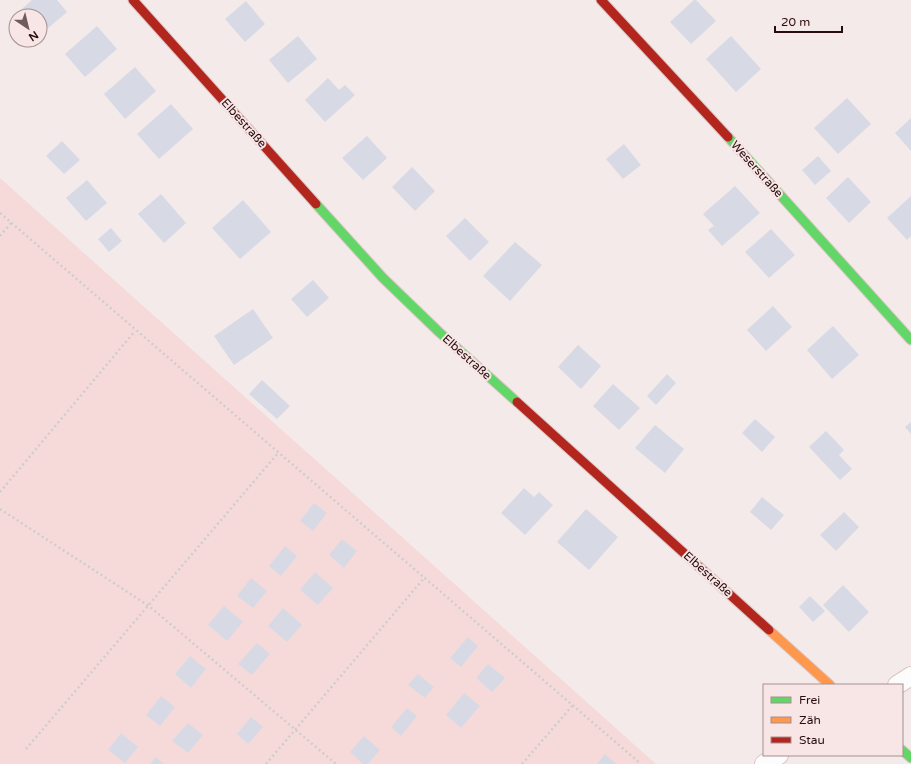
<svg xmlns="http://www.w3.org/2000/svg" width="911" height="764" font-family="'Varela Round',sans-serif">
<rect width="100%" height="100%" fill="#f4eaea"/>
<polygon fill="#f6dada" points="0,178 656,764 0,764"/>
<g fill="#d7dae4">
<polygon points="32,0 57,0 67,12 40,35 40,16 17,16 16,14"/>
<polygon points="694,0 696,0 716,21 691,44 670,22"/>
<polygon points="246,1 265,24 245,42 225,19"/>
<polygon points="97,26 117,49 85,77 65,54"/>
<polygon points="298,36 317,59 288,83 269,60"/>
<polygon points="731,36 761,69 736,92 706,59"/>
<polygon points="135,67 156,91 125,119 104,94"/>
<polygon points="328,78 339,90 345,85 355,95 325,122 305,100"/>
<polygon points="847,98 871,124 838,154 814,128"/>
<polygon points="171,104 193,129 159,159 137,134"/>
<polygon points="911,118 911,151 895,133"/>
<polygon points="367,136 387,158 363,180 342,158"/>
<polygon points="62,141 80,160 64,174 46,156"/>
<polygon points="624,144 641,165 623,179 606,159"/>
<polygon points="818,156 831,171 815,185 802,170"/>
<polygon points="412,167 435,191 415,211 392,187"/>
<polygon points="848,177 871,202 849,223 826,198"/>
<polygon points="87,180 107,203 86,221 66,198"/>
<polygon points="735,186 760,213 722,246 708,230 714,226 703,214"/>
<polygon points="161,194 186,223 164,243 138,214"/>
<polygon points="911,196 911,236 907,240 887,218"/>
<polygon points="243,200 271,232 240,259 212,228"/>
<polygon points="465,218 489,242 470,261 446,236"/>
<polygon points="111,228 122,241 109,252 98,239"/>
<polygon points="771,229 795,255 769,278 745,252"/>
<polygon points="515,242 542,265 510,301 483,276"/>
<polygon points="313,280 329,298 307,317 291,299"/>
<polygon points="773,306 792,327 766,351 747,330"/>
<polygon points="253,309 273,338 234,365 214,336"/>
<polygon points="833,326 859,355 832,379 807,350"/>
<polygon points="578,345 601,366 581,389 558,367"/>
<polygon points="667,374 676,383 656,405 647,396"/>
<polygon points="262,380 290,406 277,419 249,394"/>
<polygon points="613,384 640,408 619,430 593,406"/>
<polygon points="755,419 775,437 762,452 742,433"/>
<polygon points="911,422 911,434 905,427"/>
<polygon points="655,425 684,449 665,473 635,448"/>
<polygon points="826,431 844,450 839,455 852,469 840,480 809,447"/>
<polygon points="524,488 534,497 539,492 553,505 525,535 501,513"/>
<polygon points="762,497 784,515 771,530 750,512"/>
<polygon points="314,503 327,513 313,531 300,521"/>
<polygon points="586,509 618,537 589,570 557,542"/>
<polygon points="844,512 859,527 836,551 820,535"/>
<polygon points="342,539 357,551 344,568 329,555"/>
<polygon points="285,546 297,556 281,576 269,566"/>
<polygon points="315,572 333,588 318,605 300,590"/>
<polygon points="251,578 267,591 253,608 237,596"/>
<polygon points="843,585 869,612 849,632 823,605"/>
<polygon points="810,596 825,611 813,622 799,607"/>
<polygon points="224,606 243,622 227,641 208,625"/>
<polygon points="283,608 302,625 287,642 268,626"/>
<polygon points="468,637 478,646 461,667 450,658"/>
<polygon points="257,643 270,654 252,675 238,664"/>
<polygon points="190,656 206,669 191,688 175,674"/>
<polygon points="488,664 505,678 492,692 476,678"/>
<polygon points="418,674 434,687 425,698 408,685"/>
<polygon points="464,693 480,706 461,728 446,715"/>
<polygon points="161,696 175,707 160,726 146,715"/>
<polygon points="407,708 417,716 401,736 391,727"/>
<polygon points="251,717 263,727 248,744 237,734"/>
<polygon points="188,723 203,735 188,753 172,741"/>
<polygon points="121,733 138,747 125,763 108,750"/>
<polygon points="364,736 380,750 368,764 363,764 350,752"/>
<polygon points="605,754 616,764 597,764"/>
<polygon points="156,757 164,764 150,764"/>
</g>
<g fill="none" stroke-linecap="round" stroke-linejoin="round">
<defs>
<g id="street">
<polyline points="897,685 911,676"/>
<polyline points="764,764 779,755"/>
</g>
<g id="fast">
<polyline points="728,137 911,340"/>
<polyline points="316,204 383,278 439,332 517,402"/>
<polyline points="902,750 911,758"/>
</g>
<polyline id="slow" points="769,630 830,685"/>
<g id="jam">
<polyline points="133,0 316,204"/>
<polyline points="601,0 728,137"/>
<polyline points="517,402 769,630"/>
</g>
</defs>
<use href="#street" stroke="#dac5c5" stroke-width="20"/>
<use href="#fast" stroke="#dac5c5" stroke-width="11"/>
<use href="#slow" stroke="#dac5c5" stroke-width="11"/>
<use href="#jam" stroke="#dac5c5" stroke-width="11"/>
<g stroke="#d1cccc" stroke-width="2.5" stroke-dasharray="2 3" stroke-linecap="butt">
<polyline points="0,213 641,764"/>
<polyline points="0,236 11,223"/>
<polyline points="0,492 135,331"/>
<polyline points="0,509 149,606 336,764"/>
<polyline points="26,749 279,452"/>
<polyline points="266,764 425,577"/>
<polyline points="522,764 573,705"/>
</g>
<use href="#street" stroke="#fdfcfc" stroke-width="18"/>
<use href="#fast" stroke="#63d668" stroke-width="9"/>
<use href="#slow" stroke="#ff974d" stroke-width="9"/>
<use href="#jam" stroke="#b3261e" stroke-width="9"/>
</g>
<g text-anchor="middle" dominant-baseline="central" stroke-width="4" stroke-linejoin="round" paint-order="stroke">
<g font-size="12" fill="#290d0e" stroke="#f8e6e6">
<text transform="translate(244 123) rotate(48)">Elbestraße</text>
<text transform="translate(757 169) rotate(48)">Weserstraße</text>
<text transform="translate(467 357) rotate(42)">Elbestraße</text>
<text transform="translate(708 574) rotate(42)">Elbestraße</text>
</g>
</g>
<rect x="763" y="684" width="140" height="72" fill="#f8e6e6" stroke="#a58f90"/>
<rect x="771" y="697" width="20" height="6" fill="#63d668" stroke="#a58f90"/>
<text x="799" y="704" font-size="12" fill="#290d0e">Frei</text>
<rect x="771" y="717" width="20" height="6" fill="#ff974d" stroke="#a58f90"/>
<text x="799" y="724" font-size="12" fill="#290d0e">Zäh</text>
<rect x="771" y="737" width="20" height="6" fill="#b3261e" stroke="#a58f90"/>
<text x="799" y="744" font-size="12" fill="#290d0e">Stau</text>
<g transform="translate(28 28) rotate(145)"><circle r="19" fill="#f8e6e6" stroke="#a58f90"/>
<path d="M0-3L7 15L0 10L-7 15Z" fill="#705a5b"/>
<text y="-6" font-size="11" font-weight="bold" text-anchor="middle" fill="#290d0e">N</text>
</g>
<path d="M775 26v6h67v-6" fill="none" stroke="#290d0e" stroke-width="2"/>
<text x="781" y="26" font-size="12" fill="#290d0e" stroke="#f8e6e6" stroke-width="3" paint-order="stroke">20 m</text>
</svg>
